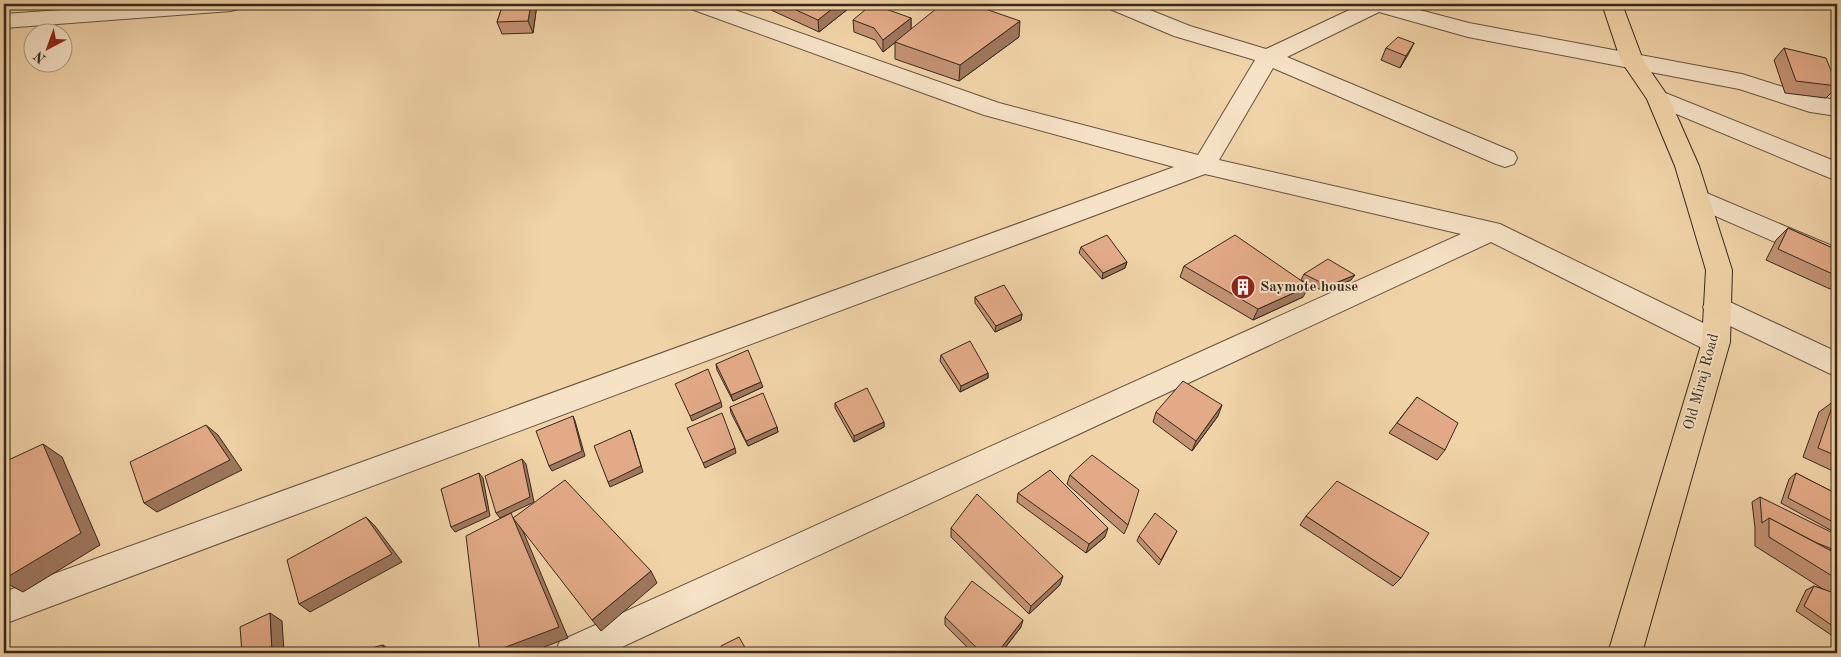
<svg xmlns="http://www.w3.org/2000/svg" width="1841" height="657" font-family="'Old Standard TT',serif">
<rect width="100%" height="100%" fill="#f1d3a8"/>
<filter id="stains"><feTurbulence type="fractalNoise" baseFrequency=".004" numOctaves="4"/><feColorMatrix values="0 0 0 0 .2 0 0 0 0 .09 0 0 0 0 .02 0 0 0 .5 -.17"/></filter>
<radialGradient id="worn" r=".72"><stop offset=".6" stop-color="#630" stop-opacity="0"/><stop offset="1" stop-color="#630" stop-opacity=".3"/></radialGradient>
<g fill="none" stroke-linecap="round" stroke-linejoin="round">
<defs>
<g id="minor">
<polygon points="146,4 242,4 238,9 231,11 4,28 4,14"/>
<polygon points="688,4 718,4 999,103 1198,155 1255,60 1174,36 1110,9 1107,4 1135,4 1190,26 1266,49 1362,4 1397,4 1469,23 1742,74 1812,96 1837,100 1837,116 1810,112 1739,89 1468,37 1379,12 1287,57 1514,152 1517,158 1514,164 1505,167 1496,164 1273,68 1219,160 1500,224 1726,334 1730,342 1726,350 1716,353 1706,350 1491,242 609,653 555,653 560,641 1461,234 1205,174 4,624 4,592 1174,167 984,115 691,9"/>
<polygon points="1658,90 1837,162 1837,181 1650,103 1647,98 1650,93"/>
<polygon points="1697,189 1837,248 1837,269 1688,204 1685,198 1688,192"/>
<polygon points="1717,296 1837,352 1837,377 1707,315 1703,307 1707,299"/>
</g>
<polygon id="major" points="1602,4 1622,4 1643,60 1669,98 1699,166 1732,270 1730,342 1642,653 1608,653 1702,342 1706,270 1675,166 1647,99 1621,61"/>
</defs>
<use href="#minor" stroke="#65533f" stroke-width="2"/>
<use href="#major" stroke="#36281c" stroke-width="2"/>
<use href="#minor" fill="#f6e2c6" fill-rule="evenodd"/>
<use href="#major" fill="#f1d3a8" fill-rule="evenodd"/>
</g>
<g fill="#c39274" stroke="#36281c">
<polygon points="38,4 61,4 39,5"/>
<polygon points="503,4 537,4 533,33 502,34 497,22"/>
<polygon points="770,4 853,4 853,5 819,32 771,10"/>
<polygon points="911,18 911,29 1019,37 959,81 895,59 895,42 897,41 883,52 875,40 854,32 853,20"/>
<polygon points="1414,43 1400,68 1381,60 1386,48"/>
<polygon points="1784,48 1837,85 1837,87 1826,98 1785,93 1774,60"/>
<polygon points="1788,228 1837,250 1837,283 1830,289 1766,260 1776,240"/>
<polygon points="1081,247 1127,262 1125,268 1102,279 1079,253"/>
<polygon points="1184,266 1303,297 1253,320 1180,277"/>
<polygon points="1304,274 1351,280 1325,292 1301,280"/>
<polygon points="975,297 1022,314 1021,320 995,332 975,303"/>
<polygon points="941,355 988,373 988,378 960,392 940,361"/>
<polygon points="716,364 763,387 733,401 717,370"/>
<polygon points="1417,397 1445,450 1437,460 1389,433"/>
<polygon points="1834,401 1837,403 1837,473 1803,457 1819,412"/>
<polygon points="835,403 884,422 884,427 854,442 835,408"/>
<polygon points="730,407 777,427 778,432 748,446 731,413"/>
<polygon points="1156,412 1218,416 1192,451 1153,422"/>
<polygon points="1796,473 1837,494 1837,530 1834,532 1781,503 1789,479"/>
<polygon points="1070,475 1128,525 1124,534 1067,484"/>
<polygon points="1018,493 1105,537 1086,553 1017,502"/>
<polygon points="1760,497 1832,549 1830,550 1837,554 1837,639 1796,611 1806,590 1814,586 1826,591 1755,546 1755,528 1752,502"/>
<polygon points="1306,516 1401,578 1393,586 1300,525"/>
<polygon points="951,528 1060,585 1029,614 951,537"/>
<polygon points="1177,531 1159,565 1137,541 1139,536"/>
<polygon points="945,617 1021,627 1001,653 973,653 945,625"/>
</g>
<g fill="#9f775e" stroke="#36281c">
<polygon points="531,4 537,4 533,33 528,21"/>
<polygon points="838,4 853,4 853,5 819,32 818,20"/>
<polygon points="911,18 911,30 883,52 883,40"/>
<polygon points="1020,21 1019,37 959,81 960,65"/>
<polygon points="1414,43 1408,55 1400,68 1406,56"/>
<polygon points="1127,262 1125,268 1102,279 1103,273"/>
<polygon points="1355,275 1351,280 1325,292 1328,286"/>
<polygon points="1309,286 1303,297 1253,320 1258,309"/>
<polygon points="1022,314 1021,320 995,332 996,326"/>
<polygon points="988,373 988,378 960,392 961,386"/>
<polygon points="761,382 763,387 733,401 731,395"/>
<polygon points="721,402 722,407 692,421 690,416"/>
<polygon points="1222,405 1218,416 1192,451 1196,441"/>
<polygon points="573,416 575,421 585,456 552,471 549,466"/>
<polygon points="884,422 884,427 854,442 854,436"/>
<polygon points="206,425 218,435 242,470 157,512 144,503"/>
<polygon points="777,427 778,432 748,446 746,441"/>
<polygon points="630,430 632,435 643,472 610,487 608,482"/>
<polygon points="43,444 62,457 100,545 23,592 4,582 4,579"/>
<polygon points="735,448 736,453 705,468 703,463"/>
<polygon points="522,459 526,464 534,502 500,518 496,513"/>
<polygon points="479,473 483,478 490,516 455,532 451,527"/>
<polygon points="366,517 375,526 402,562 310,612 299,604"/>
<polygon points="514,518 523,531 568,638 528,653 490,653"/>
<polygon points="1108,528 1105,537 1086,553 1089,544"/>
<polygon points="651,571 657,583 601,631 592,620"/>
<polygon points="1063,576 1060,585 1029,614 1031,606"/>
<polygon points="270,613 282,621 284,653 272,653"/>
<polygon points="1023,620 1021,627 1001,653 997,653"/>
<polygon points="383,645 393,652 393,653 383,653"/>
</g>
<g fill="#e3aa87" stroke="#36281c">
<polygon points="503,4 531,4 528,21 497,22"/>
<polygon points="783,4 838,4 818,20"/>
<polygon points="872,4 911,18 883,40 874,28 853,20"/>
<polygon points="942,4 971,4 1020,21 960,65 895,42"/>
<polygon points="1398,37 1414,43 1406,56 1386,48"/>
<polygon points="1784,48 1826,58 1837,86 1796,81"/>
<polygon points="1788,228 1837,250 1837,276 1778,249"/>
<polygon points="1107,235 1127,262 1103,273 1081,247"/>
<polygon points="1235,235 1309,286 1258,309 1184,266"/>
<polygon points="1328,259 1355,275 1328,286 1304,274"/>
<polygon points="1004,285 1022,314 996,326 975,297"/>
<polygon points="970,341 988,373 961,386 941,355"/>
<polygon points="748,350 761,382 731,395 716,364"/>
<polygon points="708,369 721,402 690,416 675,384"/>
<polygon points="1183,381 1222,405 1196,441 1156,412"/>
<polygon points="867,388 884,422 854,436 835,403"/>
<polygon points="763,393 777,427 746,441 730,407"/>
<polygon points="1417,397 1458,423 1445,450 1397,423"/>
<polygon points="1834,401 1837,403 1837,456 1818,448"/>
<polygon points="722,413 735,448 703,463 687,428"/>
<polygon points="573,416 582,451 549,466 536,431"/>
<polygon points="206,425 230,460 144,503 130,462"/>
<polygon points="630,430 641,466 608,482 594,446"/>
<polygon points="43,444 81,533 4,579 4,462"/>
<polygon points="1092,455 1139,490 1128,525 1070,475"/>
<polygon points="522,459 530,497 496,513 485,476"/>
<polygon points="1050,470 1108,528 1089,544 1018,493"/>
<polygon points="479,473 487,511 451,527 441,489"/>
<polygon points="1796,473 1837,494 1837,524 1788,498"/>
<polygon points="565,480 651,571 592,620 513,518"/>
<polygon points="1337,481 1429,533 1401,578 1306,516"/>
<polygon points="977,494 1063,576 1031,606 951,528"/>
<polygon points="1760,497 1833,533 1832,549 1817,543 1769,518 1762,523"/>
<polygon points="511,513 559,627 490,653 480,653 466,536"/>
<polygon points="1155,513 1177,531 1161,560 1139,536"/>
<polygon points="366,517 392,554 299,604 287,560"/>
<polygon points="1769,518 1837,554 1837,579 1769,537"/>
<polygon points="972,581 1023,620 997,653 982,653 945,617"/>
<polygon points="1814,586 1837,594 1837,629 1804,606"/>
<polygon points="270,613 272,653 242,653 240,627"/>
<polygon points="739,637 748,653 722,653 721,646"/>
<polygon points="383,645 383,653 351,653"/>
</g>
<defs>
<symbol id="building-disc" viewBox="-11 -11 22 22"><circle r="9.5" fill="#8f2418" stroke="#f6e2c6"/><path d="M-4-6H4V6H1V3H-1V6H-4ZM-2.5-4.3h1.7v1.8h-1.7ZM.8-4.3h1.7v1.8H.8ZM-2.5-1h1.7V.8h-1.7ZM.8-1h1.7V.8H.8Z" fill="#fff"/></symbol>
</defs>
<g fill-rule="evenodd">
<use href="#building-disc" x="1229" y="273" width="28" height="28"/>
</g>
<g text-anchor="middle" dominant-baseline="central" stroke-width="4" stroke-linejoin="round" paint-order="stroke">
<g font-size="15" font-weight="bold" fill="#36281c" stroke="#f6e2c6" text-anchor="start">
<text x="1260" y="287">Saymote house</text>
</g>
<g font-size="15" fill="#36281c" stroke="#f6e2c6">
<text transform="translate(1702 382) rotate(-75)">Old Miraj Road</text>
</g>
</g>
<rect width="1841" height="657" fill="none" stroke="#f1d3a8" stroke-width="20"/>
<rect x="5" y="5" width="1831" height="647" fill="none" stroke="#36281c" stroke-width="2.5"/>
<rect x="10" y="10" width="1821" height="637" fill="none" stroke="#36281c"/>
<g transform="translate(48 48) rotate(221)"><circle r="24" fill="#f6e2c6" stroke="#a99882"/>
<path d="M0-4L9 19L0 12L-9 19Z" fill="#8f2418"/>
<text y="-8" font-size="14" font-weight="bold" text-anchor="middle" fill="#36281c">N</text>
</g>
<rect width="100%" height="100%" filter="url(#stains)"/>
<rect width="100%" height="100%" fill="url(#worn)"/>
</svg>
